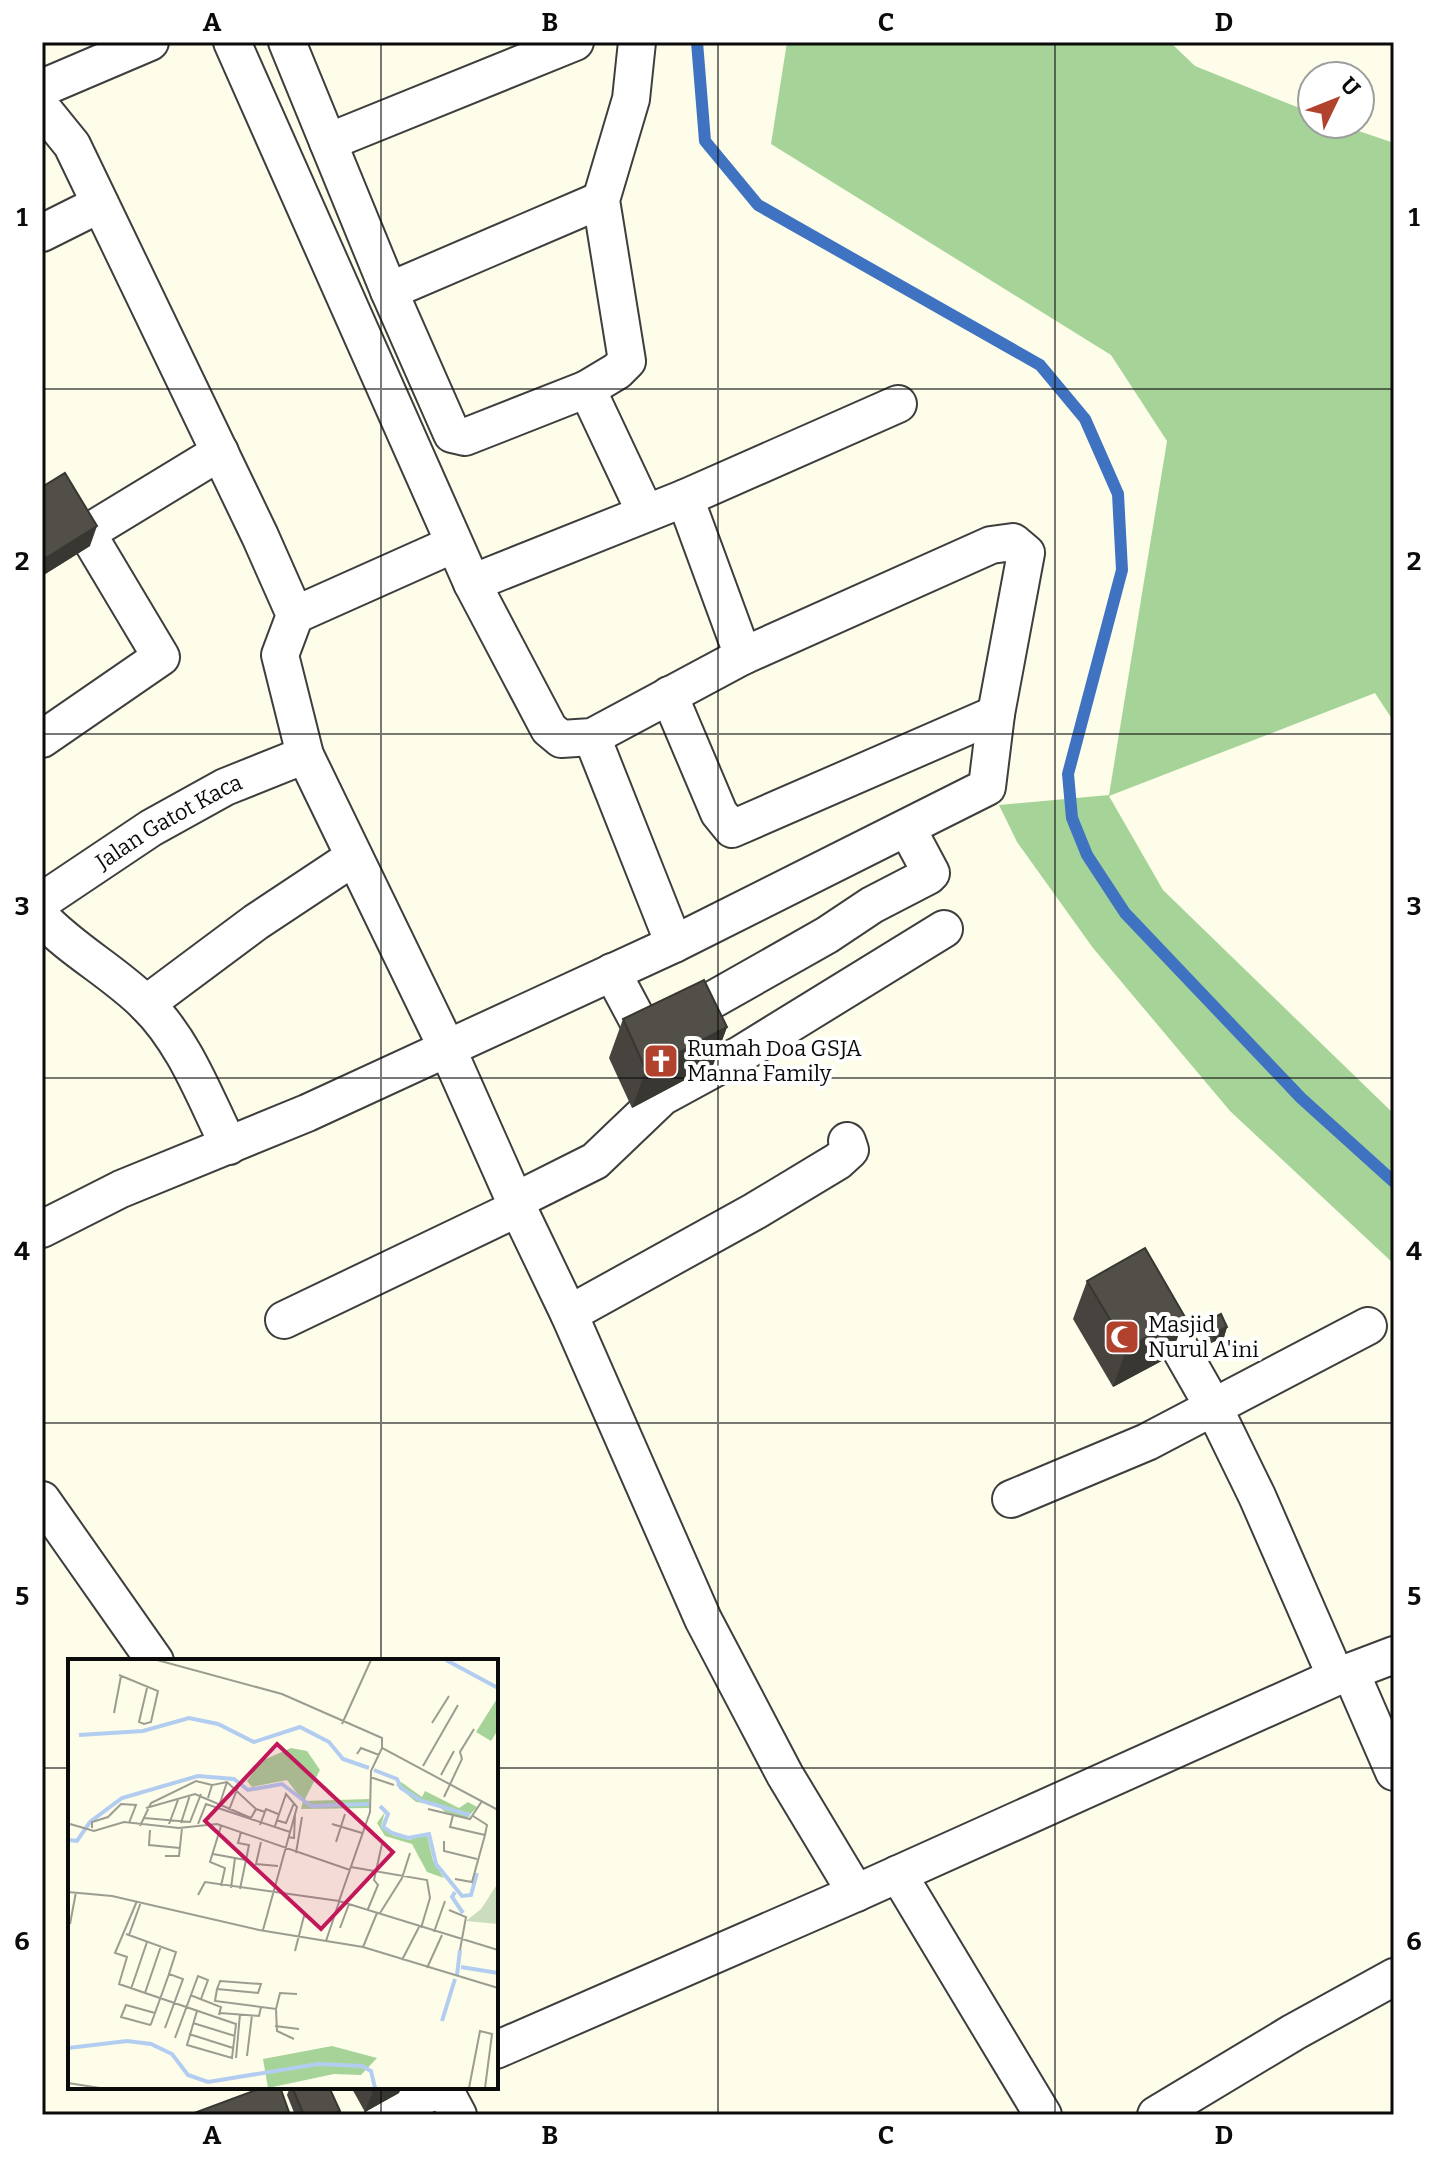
<svg xmlns="http://www.w3.org/2000/svg" width="1436" height="2157" font-family="Bitter,serif">
<rect width="100%" height="100%" fill="#fdfdea"/>
<polygon fill="#a6d498" points="787,42 1170,42 1195,66 1312,113 1312,124 1338,124 1394,143 1394,722 1375,693 1109,796 1163,890 1394,1114 1394,1264 1230,1111 1093,948 1017,842 999,805 1109,795 1167,441 1111,355 771,144"/>
<g fill="none" stroke-linecap="round" stroke-linejoin="round">
<polyline stroke="#3f73c2" stroke-width="12" points="697,42 705,141 758,205 1040,365 1085,419 1118,494 1122,570 1068,774 1072,818 1087,855 1125,913 1301,1098 1394,1182"/>
<defs>
<g id="street">
<polyline points="287,42 389,291 452,434 465,437 587,389 645,512"/>
<polyline points="42,88 150,42"/>
<polyline points="42,108 72,145 260,536 295,615 280,655 305,755 447,1048 518,1208 569,1314 703,1619 785,1775 856,1893"/>
<polyline points="328,142 575,42"/>
<polyline points="42,233 100,204"/>
<polyline points="389,291 601,200"/>
<polyline points="587,389 617,371 627,361 601,200 631,99 637,42"/>
<polyline points="685,498 898,404"/>
<polyline points="472,583 685,498 743,656"/>
<polyline points="295,615 454,544"/>
<polyline points="669,695 719,813 732,829 996,714"/>
<polyline points="592,737 674,944"/>
<polyline points="42,739 161,657 87,533 220,452"/>
<path id="s1" d="M 42,901 L 151,828 L 225,787 L 305,755"/>
<path d="M 42,918 C 73,951 114,972 146,1004 C 185,1042 205,1098 229,1146"/>
<polyline points="612,972 645,1034 654,1033 827,935 872,905 928,876 931,873 907,828"/>
<polyline points="146,1004 256,922 354,857"/>
<polyline points="515,1201 595,1161 662,1097 741,1054 944,929"/>
<polyline points="42,1229 121,1189 307,1113 674,944 987,787 996,714 1026,553 1013,542 991,545 743,656 592,737 561,739 549,729 472,583 232,42"/>
<polyline points="1153,1301 1214,1408 1257,1496 1336,1677"/>
<polyline points="569,1314 755,1211 838,1161 850,1150 847,1141"/>
<polyline points="284,1320 518,1208"/>
<polyline points="1011,1499 1147,1442 1368,1326"/>
<polyline points="42,1500 155,1661"/>
<polyline points="1351,1673 1394,1772"/>
<polyline points="898,1874 1043,2115"/>
<polyline points="496,2050 856,1893 1336,1677 1394,1655"/>
<polyline points="384,2115 443,2087 458,2115"/>
<polyline points="1156,2115 1294,2032 1394,1977"/>
</g>
</defs>
<use href="#street" stroke="#3e3e3e" stroke-width="40"/>
<use href="#street" stroke="#fff" stroke-width="36"/>
</g>
<g fill="#47433e">
<polygon points="42,487 90,546 42,576"/>
<polygon points="623,1019 727,1027 713,1065 632,1108 609,1058"/>
<polygon points="1087,1281 1171,1356 1113,1387 1073,1319"/>
<polygon points="1208,1321 1227,1327 1224,1337 1211,1343 1205,1331"/>
<polygon points="290,2087 329,2087 340,2111 338,2115 295,2115 287,2095"/>
<polygon points="351,2087 401,2087 399,2093 365,2112"/>
</g>
<g fill="#393732">
<polygon points="97,526 90,546 42,576 42,570 46,558"/>
<polygon points="727,1027 713,1065 632,1108 646,1070"/>
<polygon points="1185,1317 1171,1356 1113,1387 1127,1348"/>
<polygon points="1227,1327 1224,1337 1211,1343 1215,1333"/>
<polygon points="381,2087 401,2087 399,2093 365,2112 373,2091"/>
</g>
<g fill="#524e48" stroke="#393732" stroke-width="2">
<polygon points="65,473 97,526 46,558 42,551 42,487"/>
<polygon points="704,980 727,1027 646,1070 623,1019"/>
<polygon points="1145,1248 1185,1317 1127,1348 1087,1281"/>
<polygon points="1221,1314 1227,1327 1215,1333 1208,1321"/>
<polygon points="264,2087 280,2087 290,2115 189,2115"/>
<polygon points="292,2087 329,2087 340,2111 331,2115 304,2115"/>
<polygon points="370,2087 381,2087 373,2091"/>
</g>
<path fill="none" stroke="#0b0b0b" stroke-width="2" stroke-opacity="0.55" d="M 381,42 L 381,1661M 718,42 L 718,2115M 1055,42 L 1055,2115M 42,389 L 1394,389M 42,734 L 1394,734M 42,1078 L 1394,1078M 42,1423 L 1394,1423M 42,1768 L 70,1768M 496,1768 L 1394,1768M 381,2087 L 381,2115"/>
<defs>
<symbol id="church-square" viewBox="-11 -11 22 22"><rect x="-9" y="-9" width="18" height="18" rx="4" fill="#b0422e" stroke="#fff"/><path d="M-1.2-6h2.4v3.5h3.3v2.4h-3.3V6h-2.4V-.1h-3.3v-2.4h3.3Z" fill="#fff"/></symbol>
<symbol id="mosque-square" viewBox="-11 -11 22 22"><rect x="-9" y="-9" width="18" height="18" rx="4" fill="#b0422e" stroke="#fff"/><path d="M3.5-4.9A6 6 0 1 0 3.5 4.9A5 5 0 1 1 3.5-4.9Z" fill="#fff"/></symbol>
</defs>
<g fill-rule="evenodd">
<use href="#church-square" x="641" y="1041" width="40" height="40"/>
<use href="#mosque-square" x="1102" y="1317" width="40" height="40"/>
</g>
<g text-anchor="middle" dominant-baseline="central" stroke-width="8" stroke-linejoin="round" paint-order="stroke">
<g font-size="22" fill="#0b0b0b" stroke="#fff">
<text stroke="none"><textPath href="#s1" startOffset="150">Jalan Gatot Kaca</textPath></text>
</g>
<g font-size="22" fill="#0b0b0b" stroke="#fff" text-anchor="start">
<text x="687" y="1048">Rumah Doa GSJA<tspan x="687" dy="25">Manna Family</tspan></text>
<text x="1148" y="1324">Masjid<tspan x="1148" dy="25">Nurul A'ini</tspan></text>
</g>
</g>
<g transform="translate(68 1659)">
<rect width="430" height="430" fill="#fdfdea"/>
<path d="M 430,38 L 430,71 L 423,82 L 408,73 ZM 223,89 L 239,92 L 252,111 L 236,142 L 301,140 L 301,149 L 233,150 L 235,142 L 219,121 L 184,128 L 179,122 L 193,102 ZM 333,123 L 354,138 L 357,132 L 391,149 L 400,143 L 409,148 L 399,159 L 377,153 L 370,146 L 348,143 L 328,126 ZM 317,153 L 313,167 L 324,176 L 341,181 L 359,176 L 365,202 L 376,219 L 359,213 L 344,185 L 317,177 L 309,164 ZM 264,387 L 309,399 L 293,416 L 266,415 L 200,429 L 195,400 Z" fill="#a6d498"/>
<path d="M 430,224 L 430,265 L 398,262 L 413,250 Z" fill="#ccddbe"/>
<path fill="none" stroke="#b3cdf1" stroke-width="4" d="M 378,1 L 430,29M 11,76 L 75,72 L 121,59 L 150,65 L 186,83 L 232,68 L 261,83 L 275,100 L 301,109M 306,111 L 329,120 L 333,129 L 354,142 L 402,156M 312,147 L 320,155 L 315,168 L 324,174 L 340,179 L 361,175 L 368,205 L 394,237 L 403,236 L 409,214M 0,181 L 9,182 L 22,163 L 54,139 L 130,117 L 166,120 L 180,131 L 214,125 L 243,147 L 302,145M 387,233 L 384,238 L 395,254M 393,308 L 430,314M 389,316 L 392,291M 374,362 L 387,320M 0,389 L 59,382 L 83,385 L 104,395 L 120,416 L 140,423 L 250,405 L 294,407 L 303,412 L 307,429"/>
<path fill="none" stroke="#9c9c91" stroke-width="2" d="M 89,1 L 214,35 L 314,79 L 314,89 L 430,151M 51,16 L 90,32 L 83,63 L 76,65 L 71,63 L 79,29M 46,54 L 53,17M 364,64 L 381,37M 274,65 L 303,1M 289,95 L 293,89 L 311,96M 355,107 L 390,46M 373,116 L 386,92M 302,118 L 326,126M 376,138 L 394,100 L 392,93 L 406,70M 140,139 L 144,126 L 159,123 L 188,150M 151,147 L 159,123M 78,149 L 127,135 L 183,159 L 188,150 L 197,153M 360,150 L 402,160 L 414,142M 161,151 L 170,128M 385,156 L 382,168 L 417,176 L 419,166 L 405,157M 76,159 L 122,163 L 133,135M 208,161 L 218,164 L 226,144M 113,164 L 122,136M 2,165 L 26,172 L 56,163 L 111,169 L 149,165 L 282,211M 101,165 L 110,141M 130,165 L 138,145 L 222,173M 264,165 L 294,174M 192,166 L 198,150 L 210,155M 72,167 L 83,144 L 128,122 L 144,126M 24,169 L 24,163 L 40,158 L 53,145 L 68,146 L 61,164M 82,171 L 81,186 L 112,189M 220,178 L 226,179 L 227,155M 376,182 L 376,192 L 409,200M 193,183 L 188,205 L 210,207M 268,183 L 277,155M 228,194 L 234,158M 145,195 L 178,201 L 181,186 L 170,184 L 173,173M 97,197 L 111,197 L 114,169M 283,208 L 359,221 L 362,239 L 353,269M 387,220 L 404,223 L 417,176M 153,227 L 157,209 L 142,203 L 153,167M 163,229 L 167,199M 172,230 L 178,201M 0,233 L 44,237 L 191,271 L 295,288 L 430,329M 130,236 L 137,223 L 271,242 L 430,291M 69,242 L 47,294 L 59,298 L 51,325 L 168,365 L 164,399 L 119,386 L 129,352M 271,242 L 302,153 L 303,112 L 314,89M 300,250 L 310,226 L 306,221 L 314,185M 381,251 L 398,258 L 392,291M 312,254 L 334,219 L 342,194M 2,265 L 8,233M 272,269 L 281,245M 195,271 L 229,148 L 218,135 L 207,167M 366,273 L 377,242M 58,275 L 108,293 L 101,315 L 115,320 L 97,369M 61,276 L 73,243M 258,282 L 271,243M 295,288 L 309,254M 227,292 L 236,257 L 243,259M 334,301 L 351,268M 359,309 L 374,276M 63,330 L 79,283M 149,330 L 190,334 L 193,325 L 152,322 L 151,325 L 149,330 L 147,342 L 193,348 L 191,357 L 152,354M 77,334 L 93,287M 122,336 L 153,348 L 151,356M 193,348 L 208,350 L 212,334 L 229,335M 208,350 L 209,372 L 226,380M 87,354 L 58,346 L 53,358 L 82,366 L 83,365 L 101,315M 125,364 L 167,377M 207,367 L 231,370M 121,375 L 165,389M 107,379 L 130,317 L 140,321 L 133,340M 179,397 L 184,356M 168,399 L 172,355M 0,424 L 32,429M 401,429 L 412,372 L 424,375 L 417,429"/>
<path fill="#c2185b" fill-opacity="0.15" stroke="#c2185b" stroke-width="4" d="M 209,85 L 325,193 L 253,270 L 137,162 Z"/>
<rect width="430" height="430" fill="none" stroke="#0b0b0b" stroke-width="4"/>
</g>
<rect width="1436" height="2157" fill="none" stroke="#ffffff" stroke-width="88"/>
<g transform="translate(1336 100) rotate(47)"><circle r="38" fill="#ffffff" stroke="#9d9d9d" stroke-width="2"/>
<path d="M0-6L14 30L0 20L-14 30Z" fill="#b0422e"/>
<text y="-12" font-size="22" font-weight="bold" text-anchor="middle" fill="#0b0b0b">U</text>
</g>
<rect x="44" y="44" width="1348" height="2069" fill="none" stroke="#0b0b0b" stroke-width="3"/>
<g font-size="26" text-anchor="middle" font-weight="bold" fill="#0b0b0b">
<text x="212" y="31">A</text>
<text x="550" y="31">B</text>
<text x="886" y="31">C</text>
<text x="1224" y="31">D</text>
<text x="22" y="226">1</text>
<text x="1414" y="226">1</text>
<text x="22" y="570">2</text>
<text x="1414" y="570">2</text>
<text x="22" y="915">3</text>
<text x="1414" y="915">3</text>
<text x="22" y="1260">4</text>
<text x="1414" y="1260">4</text>
<text x="22" y="1605">5</text>
<text x="1414" y="1605">5</text>
<text x="22" y="1950">6</text>
<text x="1414" y="1950">6</text>
<text x="212" y="2144">A</text>
<text x="550" y="2144">B</text>
<text x="886" y="2144">C</text>
<text x="1224" y="2144">D</text>
</g>
</svg>
